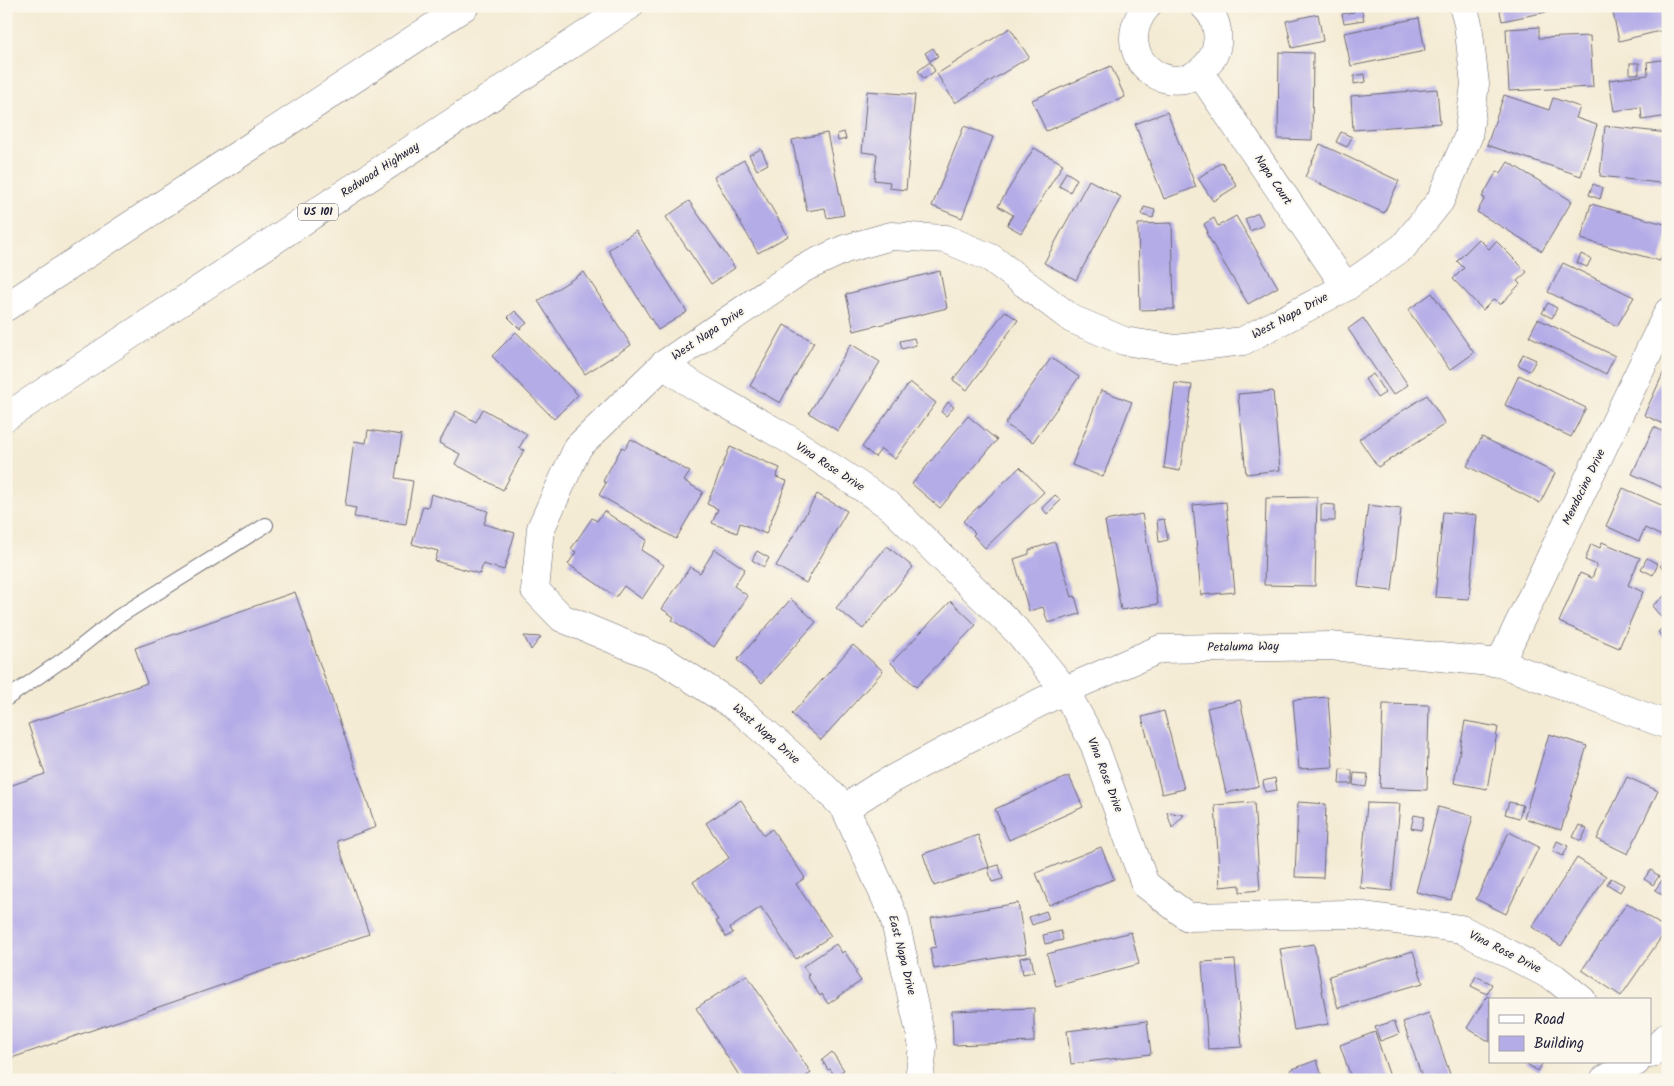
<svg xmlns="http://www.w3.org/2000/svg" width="1674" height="1086" font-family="Kalam,sans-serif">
<rect width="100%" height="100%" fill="#fbf7ec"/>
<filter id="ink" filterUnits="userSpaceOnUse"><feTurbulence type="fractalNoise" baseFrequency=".02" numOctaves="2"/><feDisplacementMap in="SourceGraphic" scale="10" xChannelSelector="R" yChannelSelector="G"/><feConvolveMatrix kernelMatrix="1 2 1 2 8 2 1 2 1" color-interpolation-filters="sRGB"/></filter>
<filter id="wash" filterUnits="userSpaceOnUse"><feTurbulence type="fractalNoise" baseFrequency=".0096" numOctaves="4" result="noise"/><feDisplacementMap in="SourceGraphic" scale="20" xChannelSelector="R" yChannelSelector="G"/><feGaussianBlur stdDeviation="1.12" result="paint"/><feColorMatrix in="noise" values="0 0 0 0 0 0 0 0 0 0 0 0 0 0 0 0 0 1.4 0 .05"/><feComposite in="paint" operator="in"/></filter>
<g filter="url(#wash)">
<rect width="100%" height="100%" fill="#f4ebd4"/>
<g id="blocks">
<g fill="#b4ace7">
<polygon points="1499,6 1571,6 1571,7 1502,21"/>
<polygon points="1644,6 1668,6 1668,29 1619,41 1613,13"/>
<polygon points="1361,7 1364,20 1344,23 1342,14 1354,12 1353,9"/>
<polygon points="1318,14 1323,41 1292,48 1286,21"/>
<polygon points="1419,18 1425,51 1351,66 1344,33"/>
<polygon points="1539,27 1539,38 1590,36 1593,87 1509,91 1506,29"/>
<polygon points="1010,28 1029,57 955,103 937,74"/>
<polygon points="933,48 938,56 930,61 925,53"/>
<polygon points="1279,52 1313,53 1312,140 1278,139"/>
<polygon points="1668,59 1668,116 1642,120 1641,107 1614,111 1609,80 1648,75 1647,62"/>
<polygon points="930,62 935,71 924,79 918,71"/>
<rect x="1630" y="63" width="9" height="11"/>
<polygon points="1111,66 1125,97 1046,131 1032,100"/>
<polygon points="1365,74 1366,82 1354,84 1354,76"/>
<polygon points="1437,89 1440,123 1353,130 1351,96"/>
<polygon points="867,91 915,95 906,190 889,188 890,182 874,180 877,154 862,152"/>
<polygon points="1504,95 1549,110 1553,98 1580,107 1576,118 1597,125 1581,176 1487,145"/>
<polygon points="1167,112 1196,187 1164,199 1135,124"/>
<polygon points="964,126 993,137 962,218 932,206"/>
<polygon points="1605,126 1668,133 1668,184 1600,176"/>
<polygon points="844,132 846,139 838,141 837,134"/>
<polygon points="1341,132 1352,137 1347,147 1336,142"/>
<polygon points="827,133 844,215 827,218 825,208 807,211 792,140"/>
<polygon points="1320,144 1399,181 1384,213 1305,177"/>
<polygon points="1034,148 1063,164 1021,233 1007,225 1013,215 998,206"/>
<polygon points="761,149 768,164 757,170 749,155"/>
<polygon points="744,160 788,236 758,253 714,177"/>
<polygon points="1222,162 1237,186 1213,201 1198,178"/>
<polygon points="1508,162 1572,201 1542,251 1477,212 1485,198 1482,197 1497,171 1501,173"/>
<polygon points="1066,172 1077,179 1070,192 1059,186"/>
<polygon points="1089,180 1121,197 1076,280 1044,263"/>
<polygon points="1593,184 1603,188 1600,199 1589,195"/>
<polygon points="689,201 735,268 711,284 666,217"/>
<polygon points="1591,204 1668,225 1668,234 1660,261 1581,239"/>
<polygon points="1144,207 1155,210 1153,218 1142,215"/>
<polygon points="1258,213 1264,225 1250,231 1245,219"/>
<polygon points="1236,216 1278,287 1248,304 1206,233 1208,232 1204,224 1214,218 1218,226"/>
<polygon points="1172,223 1174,309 1140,310 1138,224"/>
<polygon points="636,231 687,312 658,330 608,250"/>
<polygon points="1479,239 1489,249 1496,241 1527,272 1517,281 1520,284 1500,305 1494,299 1483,310 1453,279 1464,268 1457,261"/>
<polygon points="1581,254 1591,259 1587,267 1577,263"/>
<polygon points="1563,263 1634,297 1617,326 1548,292"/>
<polygon points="940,271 947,308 854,331 846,294"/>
<polygon points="584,272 631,345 585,374 538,301"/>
<polygon points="1432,293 1474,353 1450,370 1408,310"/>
<polygon points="1548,303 1557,308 1552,318 1542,313"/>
<polygon points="515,311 527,323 520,329 508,317"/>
<polygon points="1005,311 1018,320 967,390 953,380"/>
<polygon points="1363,318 1408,385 1393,395 1348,329"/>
<polygon points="1538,319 1615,356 1606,374 1529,336"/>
<polygon points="784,325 814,342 780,403 750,386"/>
<polygon points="516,332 578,395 554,419 492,356"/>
<polygon points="914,338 916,345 902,349 900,341"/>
<polygon points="851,344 880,362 838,431 809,413"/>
<polygon points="1523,354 1536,360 1530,371 1518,365"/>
<polygon points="1051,358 1079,377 1033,442 1005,424"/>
<polygon points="1668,363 1668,426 1644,415"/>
<polygon points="1373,374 1385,393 1377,398 1365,379"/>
<polygon points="1519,375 1586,408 1571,437 1505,405"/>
<polygon points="910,382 936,403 895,459 881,449 875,457 862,447"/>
<polygon points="1175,383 1192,385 1180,471 1164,468"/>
<polygon points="1101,390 1132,402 1103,477 1072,465"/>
<polygon points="1273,391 1280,470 1246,474 1238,394"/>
<polygon points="1427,395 1445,424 1378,467 1359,439"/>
<polygon points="948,402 954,407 946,416 941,412"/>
<polygon points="483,409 527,434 519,448 524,450 503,490 455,464 460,454 439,443 456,411 476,422"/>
<polygon points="968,416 997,440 940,508 912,484"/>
<polygon points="1654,427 1668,434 1668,490 1632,474"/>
<polygon points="368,430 402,435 395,478 413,481 406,524 354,517 356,508 345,506 354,441 366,443"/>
<polygon points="1482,437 1555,473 1540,503 1467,466"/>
<polygon points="631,439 690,472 684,481 703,492 676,539 599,495 606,483 603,481 622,447 625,449"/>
<polygon points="730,447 780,468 776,477 787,481 766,534 740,523 737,533 712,523 718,509 707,504"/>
<polygon points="1020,467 1044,492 985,548 973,535 975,533 963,521"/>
<polygon points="1623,488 1668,508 1666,520 1668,521 1668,539 1645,528 1639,541 1606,526"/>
<polygon points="431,494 488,511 484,524 515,533 504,570 483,564 480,574 435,561 438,551 412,544 423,506 428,507"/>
<polygon points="817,494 847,511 806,583 776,566"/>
<polygon points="1055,495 1061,500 1047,514 1042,508"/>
<polygon points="1317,497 1315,586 1264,585 1266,498"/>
<polygon points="1226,502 1235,592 1201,595 1193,505"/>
<polygon points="1321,504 1335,505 1335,521 1321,521"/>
<polygon points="1368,505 1401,509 1392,591 1358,587"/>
<polygon points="604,511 647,540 641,550 664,565 642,599 624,586 616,597 568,564 576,552 571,549 592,518 597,521"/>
<polygon points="1443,512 1477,515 1469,599 1435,597"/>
<polygon points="1142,514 1158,604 1121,610 1105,521"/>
<polygon points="1164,519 1168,540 1159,542 1157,520"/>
<polygon points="1055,542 1072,597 1075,596 1080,614 1048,623 1043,607 1029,611 1014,559 1029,554 1029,550"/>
<polygon points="1602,542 1640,558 1628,585 1643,592 1619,648 1559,622 1580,573 1592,578 1597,565 1585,560 1591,544 1600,548"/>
<polygon points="887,546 913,567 863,629 836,608"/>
<polygon points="715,549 745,569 734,586 748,596 714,647 672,620 674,617 662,609 690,567 700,573"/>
<polygon points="757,551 769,558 764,567 752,560"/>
<polygon points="1647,558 1658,564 1653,575 1641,569"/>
<polygon points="1668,559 1668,574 1660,566"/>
<polygon points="295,592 376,827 337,841 369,934 6,1060 6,787 45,774 28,724 147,683 135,648"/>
<polygon points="1668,593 1668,643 1658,632 1667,624 1652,606"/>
<polygon points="791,599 816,622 762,683 737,660"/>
<polygon points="951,601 976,625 916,687 891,663"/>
<polygon points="524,636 541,637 531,650"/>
<polygon points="853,645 883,671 821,740 792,714"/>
<polygon points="1328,697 1333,767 1299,769 1293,700"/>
<polygon points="1240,700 1259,786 1226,793 1207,708"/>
<polygon points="1383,704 1429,705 1427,790 1380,788"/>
<polygon points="1164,711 1184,789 1162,794 1142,717"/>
<polygon points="1465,721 1498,727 1487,789 1454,783"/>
<polygon points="1549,734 1587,746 1561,830 1524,818"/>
<polygon points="1340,769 1352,770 1352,784 1339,784"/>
<polygon points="1354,773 1368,774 1366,787 1353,785"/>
<polygon points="1069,776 1083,807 1009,840 995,809"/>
<polygon points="1627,777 1658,791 1628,854 1597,839"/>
<polygon points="1275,778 1277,790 1265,792 1263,781"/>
<polygon points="741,800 764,835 772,829 805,878 796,884 831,936 796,959 761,907 730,928 733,933 726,937 716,921 718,920 693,882 729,858 706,823"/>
<polygon points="1254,802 1260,890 1240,892 1240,885 1220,887 1215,805"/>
<polygon points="1298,802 1326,804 1323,878 1295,877"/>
<polygon points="1509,802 1523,805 1519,818 1505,814"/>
<polygon points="1367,803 1400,804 1392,891 1360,888"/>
<polygon points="1438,807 1473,816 1451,900 1416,892"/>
<polygon points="1167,812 1184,815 1172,828"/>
<polygon points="1414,815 1424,817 1421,830 1411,828"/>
<polygon points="1579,825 1587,829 1581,841 1573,837"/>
<polygon points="1509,832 1539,847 1506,914 1476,899"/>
<polygon points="978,835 989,867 934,886 923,854"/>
<polygon points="1557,841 1568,846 1563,856 1553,851"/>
<polygon points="1101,847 1114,879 1049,905 1036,873"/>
<polygon points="1577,858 1606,876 1561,946 1532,927"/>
<polygon points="999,865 1003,879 992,882 988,868"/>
<polygon points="1651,870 1659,876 1653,885 1644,879"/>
<polygon points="1668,872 1668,899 1655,890"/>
<polygon points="1611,878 1624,885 1620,892 1607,884"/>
<polygon points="1018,903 1026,953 934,969 930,948 936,947 931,918"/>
<polygon points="1627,903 1667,929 1621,996 1582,970"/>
<polygon points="1046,911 1049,919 1032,925 1029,917"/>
<polygon points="1061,931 1063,940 1045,944 1043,935"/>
<polygon points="1131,932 1139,964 1056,986 1047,954"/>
<polygon points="836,944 842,953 844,951 857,971 855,972 861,981 828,1004 822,994 820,996 807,976 809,975 803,966"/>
<polygon points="1314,944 1328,1024 1294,1030 1280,949"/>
<polygon points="1413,951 1423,983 1338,1008 1329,976"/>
<polygon points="1031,956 1034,972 1023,974 1020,958"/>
<polygon points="1235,960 1242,1047 1208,1049 1202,962"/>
<polygon points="747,975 811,1073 801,1080 742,1080 696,1008"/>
<polygon points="1476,976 1492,984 1487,994 1471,986"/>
<polygon points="1487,996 1493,1000 1490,1000 1490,1042 1467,1028"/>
<polygon points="1034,1008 1034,1042 953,1045 952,1011"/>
<polygon points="1429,1013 1452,1080 1423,1080 1403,1022"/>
<polygon points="1147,1021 1151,1054 1071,1064 1067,1031"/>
<polygon points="1394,1021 1399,1034 1380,1041 1375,1027"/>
<polygon points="1375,1032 1391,1080 1352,1080 1340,1045"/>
<polygon points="832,1052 844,1070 835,1076 830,1069 828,1070 822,1060"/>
<polygon points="1317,1060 1323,1080 1294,1080 1290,1070"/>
<polygon points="1524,1062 1543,1062 1538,1071"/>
<polygon points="615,1075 616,1080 601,1080 601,1079"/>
</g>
</g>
</g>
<g filter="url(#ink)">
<use href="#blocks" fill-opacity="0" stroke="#6c6871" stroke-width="1"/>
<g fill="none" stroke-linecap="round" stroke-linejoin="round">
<defs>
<polyline id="service" points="6,699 74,652 118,617 266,525"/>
<g id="minor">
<path d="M 1147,6 C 1107,54 1169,104 1205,67 C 1211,61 1216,53 1217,44 C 1219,30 1215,16 1204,6"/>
<polyline points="1200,73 1346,287"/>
<polyline points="663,365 695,386 792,441 890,506 1020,634 1065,690 1094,744 1145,884 1188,917 1350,914 1461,929 1555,978 1582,1000"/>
<polyline points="1500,663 1668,312"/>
<polyline points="845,808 876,788 969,738 1065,690 1160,649 1330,646 1500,663 1668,725"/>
<polyline points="1650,1054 1668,1036"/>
<polyline points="919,1080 923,1046 894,917 845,808 800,763 739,709 663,660 562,618 535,590 541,528 578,447 663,365 804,268 845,249 891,236 946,239 991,258 1072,319 1124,341 1176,349 1243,341 1346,287 1403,247 1440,201 1468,137 1475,84 1468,24 1463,6"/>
<polyline points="1604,1080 1636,1062"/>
</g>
<g id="motorway">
<polyline points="6,307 465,6"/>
<polyline points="6,417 629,6"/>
</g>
</defs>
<use href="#service" stroke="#6c6871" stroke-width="16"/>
<use href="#minor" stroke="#6c6871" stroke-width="29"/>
<use href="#motorway" stroke="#6c6871" stroke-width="29"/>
<use href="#service" stroke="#fff" stroke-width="14"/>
<use href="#minor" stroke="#fff" stroke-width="28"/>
<use href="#motorway" stroke="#fff" stroke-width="28"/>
</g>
</g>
<g text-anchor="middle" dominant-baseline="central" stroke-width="4" stroke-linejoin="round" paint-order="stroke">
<rect fill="#fbf7ec" stroke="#636270" stroke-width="1" x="298" y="203.5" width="40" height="17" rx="4"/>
<g font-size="11" font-weight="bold" fill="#22223b">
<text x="318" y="212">US 101</text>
</g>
<g font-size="12" fill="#22223b" stroke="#fbf7ec">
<text transform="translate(380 170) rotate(-33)">Redwood Highway</text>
<text transform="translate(1273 180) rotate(56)">Napa Court</text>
<text transform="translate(1290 316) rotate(-28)">West Napa Drive</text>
<text transform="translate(708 334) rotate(-34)">West Napa Drive</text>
<text transform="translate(830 467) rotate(33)">Vina Rose Drive</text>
<text transform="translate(1584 487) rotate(-64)">Mendocino Drive</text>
<text transform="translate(1243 647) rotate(-1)">Petaluma Way</text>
<text transform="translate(766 734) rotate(41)">West Napa Drive</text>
<text transform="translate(1105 775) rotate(69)">Vina Rose Drive</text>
<text transform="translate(1505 952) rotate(27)">Vina Rose Drive</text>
<text transform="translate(902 955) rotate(76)">East Napa Drive</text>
</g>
</g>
<rect width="1674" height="1086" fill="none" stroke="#fbf7ec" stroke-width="25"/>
<rect x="1489" y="998" width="162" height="65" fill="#fbf7ec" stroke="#a4a2a5"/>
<rect x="1499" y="1015" width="25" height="8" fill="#ffffff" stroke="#a4a2a5"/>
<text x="1534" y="1024" font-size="15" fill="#22223b">Road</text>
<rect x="1499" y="1036" width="25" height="15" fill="#b4ace7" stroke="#a4a2a5"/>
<text x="1534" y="1048" font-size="15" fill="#22223b">Building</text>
</svg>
